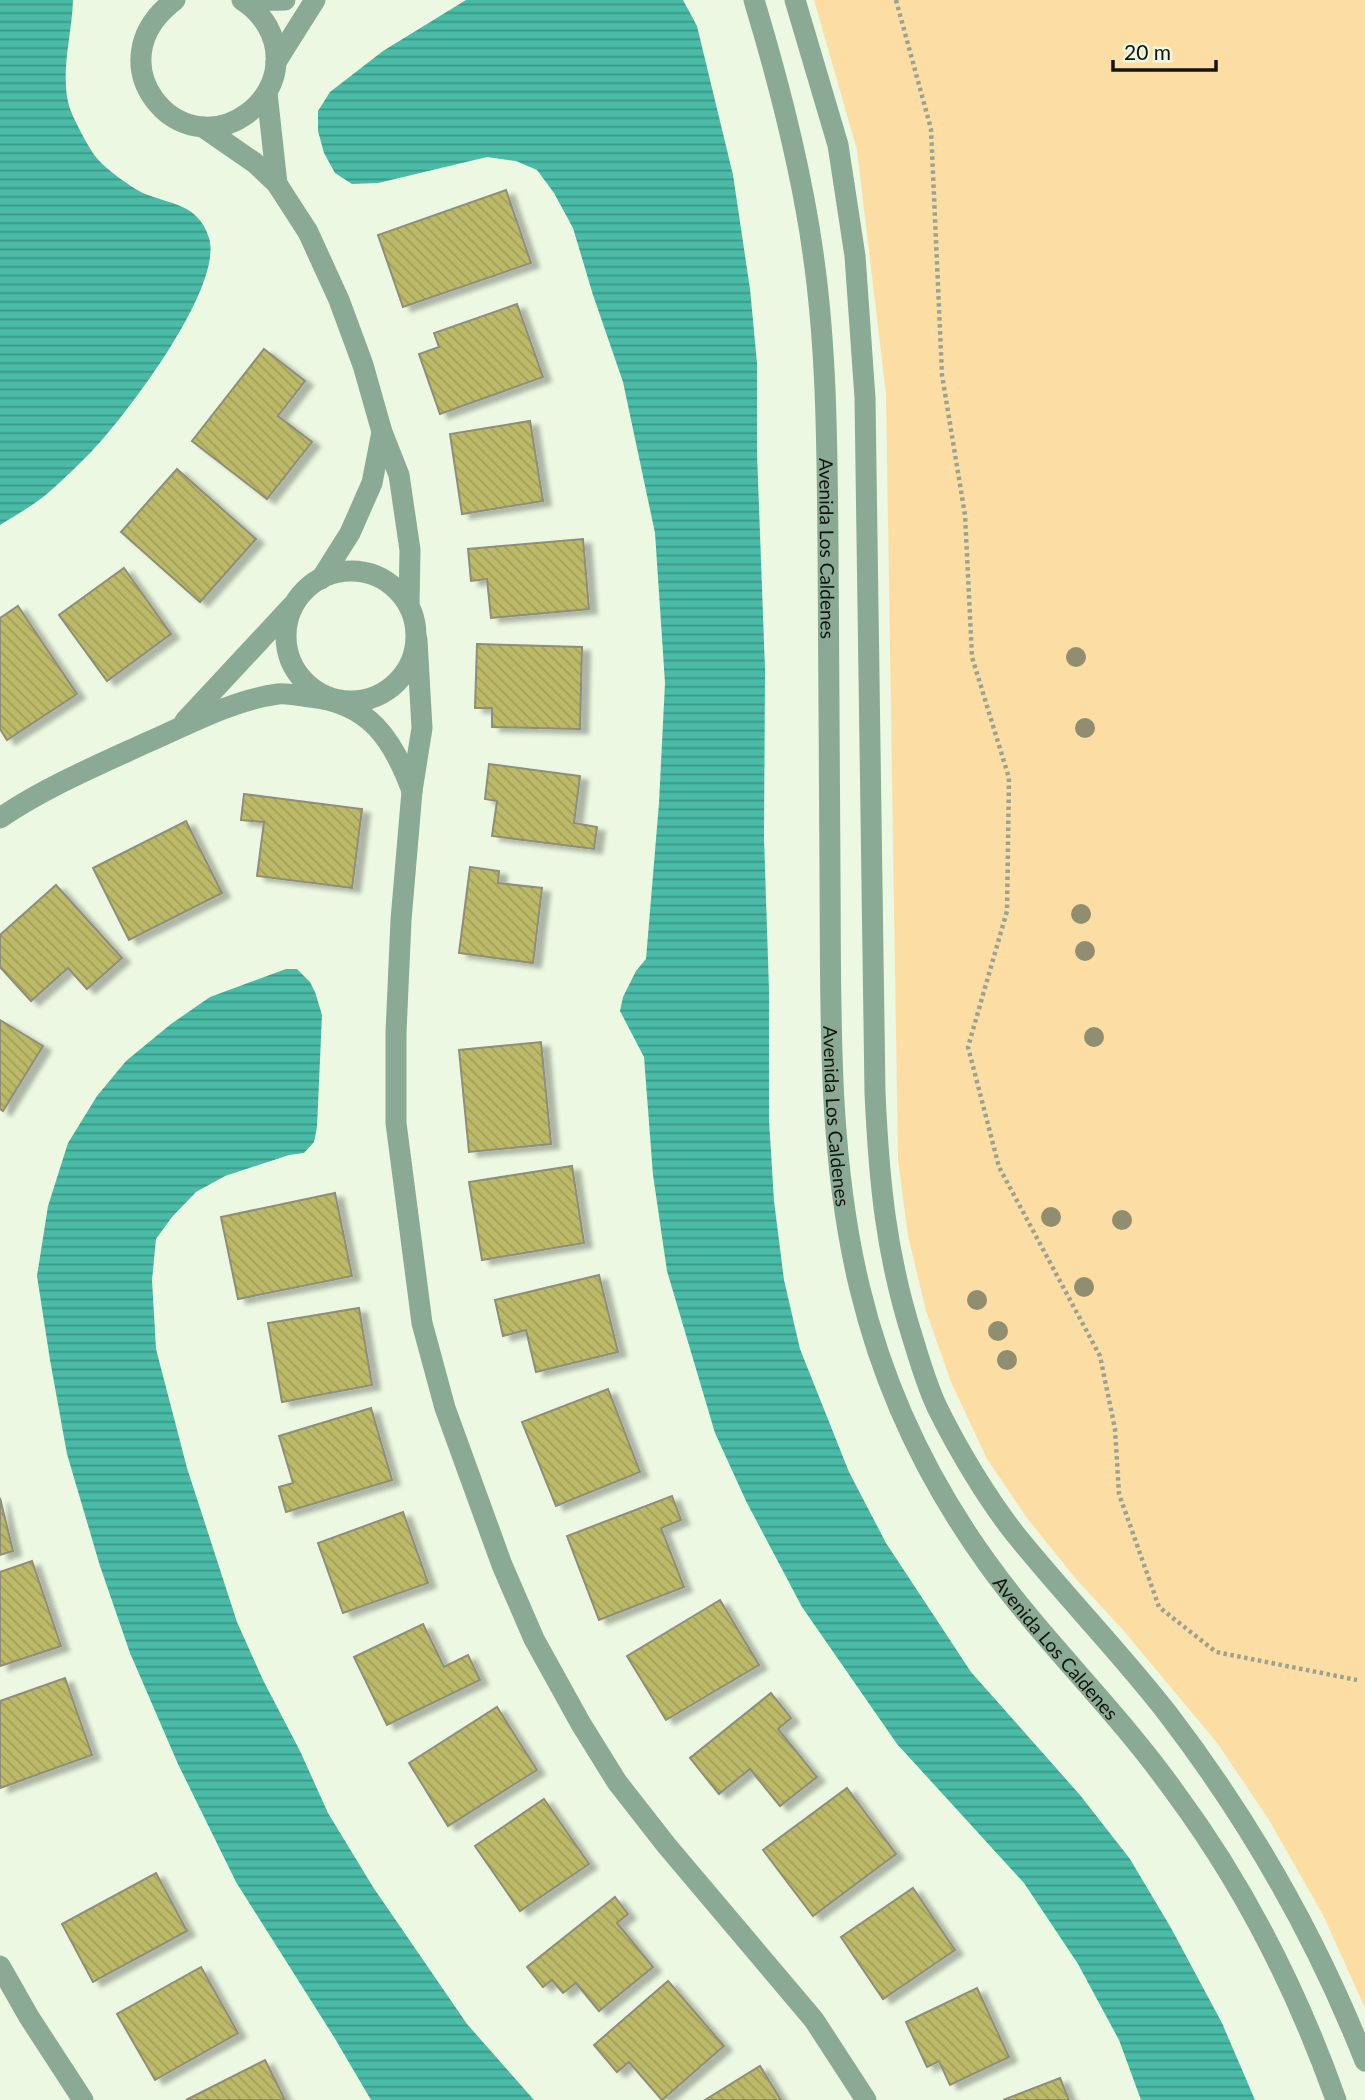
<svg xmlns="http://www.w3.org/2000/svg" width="1365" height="2100" font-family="Lato,sans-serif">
<defs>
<pattern id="water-rules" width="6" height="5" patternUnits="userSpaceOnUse" patternTransform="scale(1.75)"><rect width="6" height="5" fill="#4abba7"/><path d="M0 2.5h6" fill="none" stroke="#3c9786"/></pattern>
<pattern id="building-back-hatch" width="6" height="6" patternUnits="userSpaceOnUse" patternTransform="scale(1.75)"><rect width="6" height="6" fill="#bcba67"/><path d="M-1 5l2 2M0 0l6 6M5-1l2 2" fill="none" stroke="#a19f58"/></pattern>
<filter id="shadow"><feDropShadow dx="8" dy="4.5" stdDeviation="2" flood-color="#0004"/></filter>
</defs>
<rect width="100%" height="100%" fill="#ecf8e2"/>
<polygon fill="#fcdea4" points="814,0 1365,0 1365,2008 1323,1915 1269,1820 1218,1744 1123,1630 1076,1579 1027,1518 987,1459 951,1382 926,1311 908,1236 898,1160 886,394 857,150"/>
<g fill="url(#water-rules)">
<path d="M 0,0 L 73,0 C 72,35 60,71 69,106 C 73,118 88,147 96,157 C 104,168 131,187 143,193 C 171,205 198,203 209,238 C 224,287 125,417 91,452 C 77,466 63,480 48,493 C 34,505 16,515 0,525 Z"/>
<polygon points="466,0 683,0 697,26 733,175 750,289 757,363 757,453 765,669 764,838 769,990 769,1120 774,1201 784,1280 800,1349 849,1472 886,1543 971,1672 1080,1795 1130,1859 1171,1928 1222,2023 1255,2100 1141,2100 1119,2040 1078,1964 1024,1883 897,1744 802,1607 746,1501 715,1433 667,1271 653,1175 644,1057 620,1011 623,997 636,971 646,959 659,803 665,683 655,533 623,382 593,295 573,228 554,193 537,170 516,161 487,157 378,183 352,184 335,173 324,153 318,131 318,111 330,92 383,51"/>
<polygon points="286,969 297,969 310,982 315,992 322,1015 317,1127 314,1142 304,1153 289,1155 225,1176 196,1192 172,1217 156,1239 152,1280 156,1349 187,1468 237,1622 263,1680 300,1751 328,1813 373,1887 467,2024 534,2100 371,2100 334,2037 236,1882 178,1764 130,1653 100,1566 67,1454 50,1360 37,1276 48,1206 68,1143 97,1096 126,1061 171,1024 210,997"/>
</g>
<g fill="url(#building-back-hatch)" stroke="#8e8e79" stroke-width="2" filter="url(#shadow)">
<polygon points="506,190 531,263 403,307 378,235"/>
<polygon points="517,304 543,377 440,414 419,354 439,347 434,333"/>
<polygon points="264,349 305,381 278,416 312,442 267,499 192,441"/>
<polygon points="530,421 543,501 462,514 450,434"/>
<polygon points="177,469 256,539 200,602 121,532"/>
<polygon points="583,539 589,609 491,618 487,579 471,581 468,549"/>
<polygon points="124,568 171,634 107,681 59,615"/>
<polygon points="18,606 77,694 7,740 0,729 0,618"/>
<polygon points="477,644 582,647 580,729 492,727 492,708 475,708"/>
<polygon points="489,764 580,776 574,823 597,827 594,849 492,836 497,801 485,799"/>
<polygon points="244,794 362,809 352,888 257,876 264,822 241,820"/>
<polygon points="186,821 222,893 129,940 93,868"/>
<polygon points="470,867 499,871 498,883 542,888 533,963 459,953"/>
<polygon points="56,885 122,958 87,989 68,968 31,1001 0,967 0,935"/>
<polygon points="0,1020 43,1046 3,1111 0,1109"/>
<polygon points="541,1042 551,1144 469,1152 459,1050"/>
<polygon points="572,1166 584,1243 482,1260 469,1182"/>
<polygon points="335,1193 352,1276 238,1299 221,1217"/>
<polygon points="599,1275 618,1352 536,1372 526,1330 503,1336 495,1300"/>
<polygon points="359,1308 372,1385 282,1402 268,1323"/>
<polygon points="608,1389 640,1472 556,1506 522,1422"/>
<polygon points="371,1408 392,1480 286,1512 279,1487 293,1483 279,1436"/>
<polygon points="672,1496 681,1520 661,1528 684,1587 599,1620 567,1536"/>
<polygon points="0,1498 13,1551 0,1555"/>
<polygon points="403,1512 428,1583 343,1613 318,1543"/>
<polygon points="32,1561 61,1646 0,1666 0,1572"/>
<polygon points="720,1600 759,1665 666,1720 627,1656"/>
<polygon points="423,1624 444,1667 468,1655 480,1680 387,1725 354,1657"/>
<polygon points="65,1678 92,1755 0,1788 0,1701"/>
<polygon points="771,1693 791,1718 778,1729 817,1777 780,1806 750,1769 719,1794 690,1758"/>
<polygon points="497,1707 537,1770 448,1826 409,1763"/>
<polygon points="847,1788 896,1854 813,1916 763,1850"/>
<polygon points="544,1799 589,1864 520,1911 475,1846"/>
<polygon points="156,1873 187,1931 93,1982 62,1924"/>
<polygon points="913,1888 955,1950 883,1999 841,1937"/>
<polygon points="615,1897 628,1914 617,1923 653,1967 599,2011 576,1983 563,1993 552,1980 543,1987 527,1967"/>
<polygon points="201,1967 238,2033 155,2080 117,2014"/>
<polygon points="668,1981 724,2046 662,2100 629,2062 617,2072 594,2045"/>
<polygon points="977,1988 1009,2057 950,2085 939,2061 927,2067 906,2022"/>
<polygon points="265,2060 285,2100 186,2100"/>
<polygon points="760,2066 781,2100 705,2100"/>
<polygon points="1060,2078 1069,2100 1003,2100"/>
</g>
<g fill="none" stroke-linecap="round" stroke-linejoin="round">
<polyline stroke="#9aa392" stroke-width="4.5" stroke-dasharray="3.5 3.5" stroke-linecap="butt" points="896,0 931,129 942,375 965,515 972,657 1009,778 1007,911 968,1047 999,1167 1100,1356 1115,1429 1119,1494 1159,1607 1216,1652 1357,1680"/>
<g stroke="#8aaa95" stroke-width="21">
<path d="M 175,0 C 92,62 178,165 248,113 C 264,101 275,83 276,63 C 278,37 263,13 242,0"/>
<path id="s1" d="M 754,0 C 779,83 801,167 813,253 C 827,350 827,448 828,546 C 829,655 829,764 830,873 C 831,1012 827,1154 860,1289 C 884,1388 928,1481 988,1564 C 1045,1643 1117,1711 1174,1791 C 1243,1884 1297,1990 1336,2100"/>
<path d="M 795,0 L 838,145 L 855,256 L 865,398 L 875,1093 C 879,1181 886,1255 913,1339 C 920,1362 927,1386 937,1407 C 957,1448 988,1500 1016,1535 C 1065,1596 1120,1652 1168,1714 C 1249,1820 1316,1937 1365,2061"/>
<polyline points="244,1 285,0"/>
<polyline points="276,62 315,0"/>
<polyline points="203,127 255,163 277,184 267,93"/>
<polyline points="277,184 308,232 339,300 363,365 382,432 399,475 410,550 409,606"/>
<circle cx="351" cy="636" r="65"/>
<polyline points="321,579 350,533 372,483 382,432"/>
<polyline points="185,721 292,606"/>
<polyline points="412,791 401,920 396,1033 396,1123 422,1323 445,1408 502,1565 534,1639 581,1724 617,1782 667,1846 814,2020 866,2100"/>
<path d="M 0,818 C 46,787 98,765 148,742 C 189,724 233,700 278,694 C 288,693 300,696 310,697 C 369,703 393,739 412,791 L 422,728 L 417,640"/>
<polyline points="0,1966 29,2017 83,2100"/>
</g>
</g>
<g fill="#918d71">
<circle cx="1076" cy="657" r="10"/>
<circle cx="1085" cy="728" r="10"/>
<circle cx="1081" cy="914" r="10"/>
<circle cx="1085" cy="951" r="10"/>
<circle cx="1094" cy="1037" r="10"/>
<circle cx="1051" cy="1217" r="10"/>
<circle cx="1122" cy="1220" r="10"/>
<circle cx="1084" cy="1287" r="10"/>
<circle cx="977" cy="1300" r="10"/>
<circle cx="998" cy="1331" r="10"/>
<circle cx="1007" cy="1360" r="10"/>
</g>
<g text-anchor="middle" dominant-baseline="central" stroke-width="5" stroke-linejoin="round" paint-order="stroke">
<g font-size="19" fill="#11150d" stroke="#ecf8e2">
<text stroke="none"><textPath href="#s1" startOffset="556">Avenida Los Caldenes</textPath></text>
<text stroke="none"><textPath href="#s1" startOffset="1124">Avenida Los Caldenes</textPath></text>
<text stroke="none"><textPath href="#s1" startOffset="1712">Avenida Los Caldenes</textPath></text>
</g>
</g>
<path d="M1113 60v10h103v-10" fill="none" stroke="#11150d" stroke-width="3.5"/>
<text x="1124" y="60" font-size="21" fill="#11150d" stroke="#ecf8e2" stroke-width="5" paint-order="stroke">20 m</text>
</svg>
